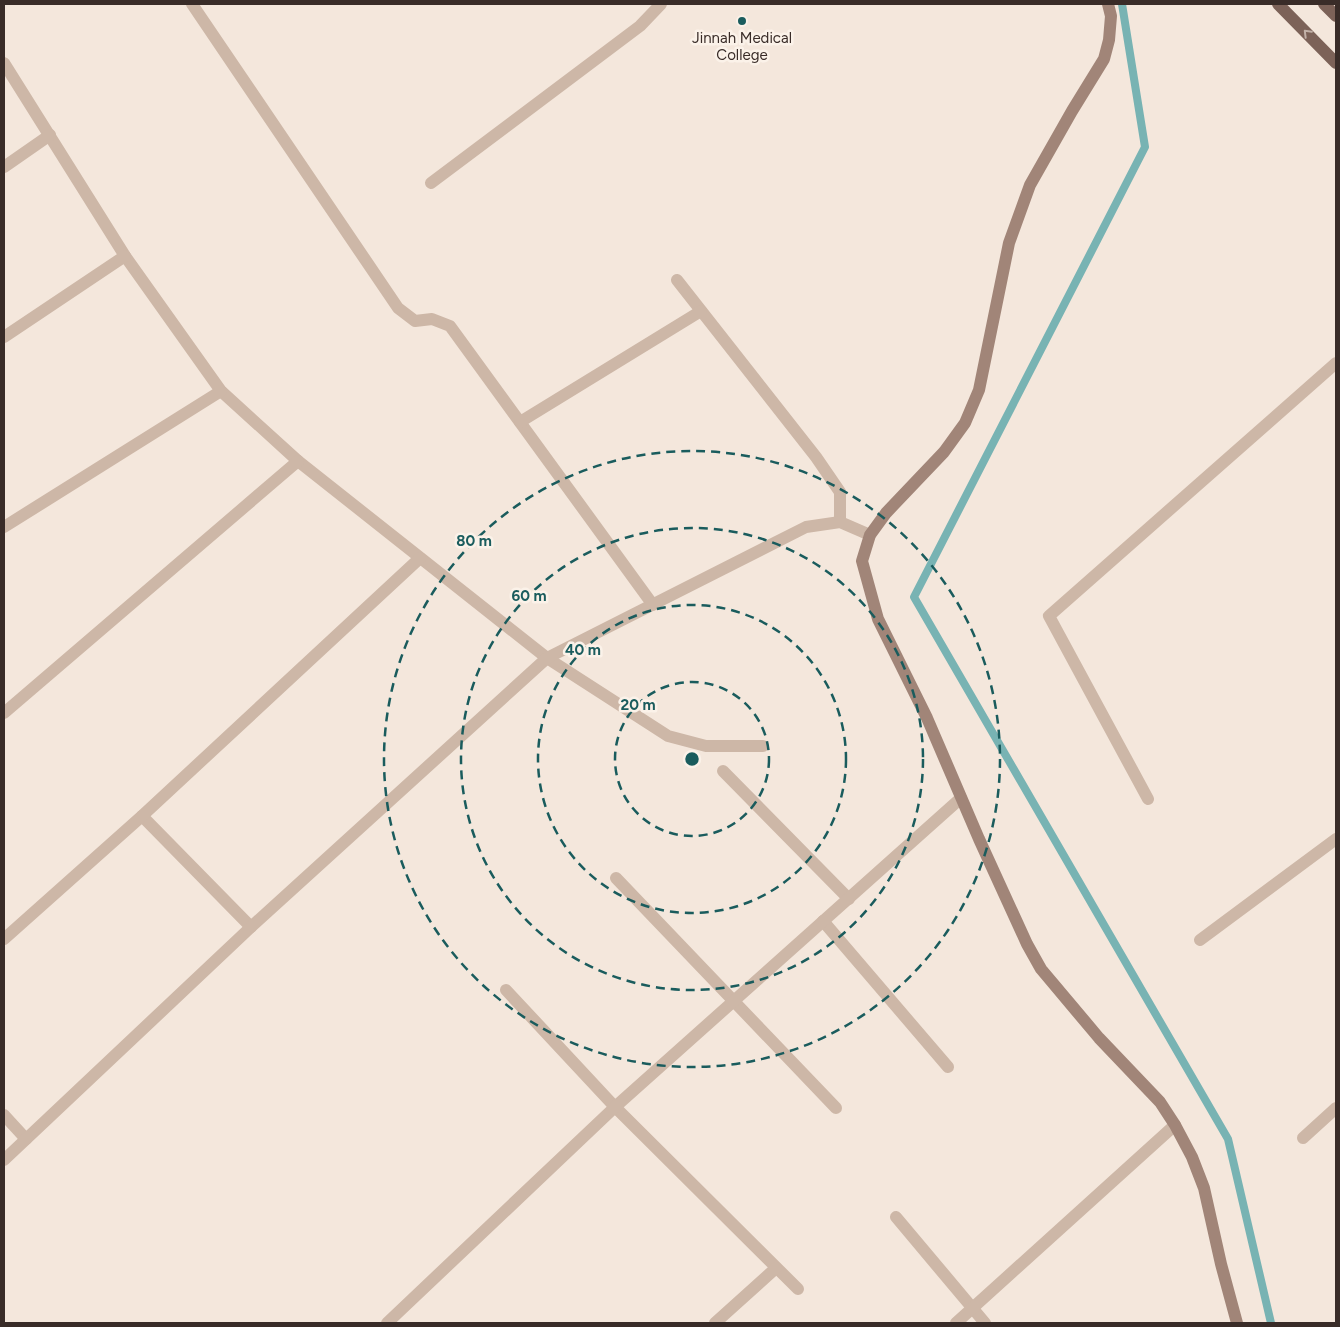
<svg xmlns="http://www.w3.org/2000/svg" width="1340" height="1327" font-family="Figtree,sans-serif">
<rect width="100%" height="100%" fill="#f4e7dc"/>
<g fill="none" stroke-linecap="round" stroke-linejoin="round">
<polyline stroke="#78b3b3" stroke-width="8" points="1122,4 1145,147 914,597 1228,1139 1271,1323"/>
<g stroke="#cdb7a7" stroke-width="12">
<polyline points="192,4 398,308 415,321 432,319 450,326 653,605"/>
<polyline points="4,63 125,256 221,391 298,461 547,658 668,736 706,746 763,746"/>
<polyline points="4,167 50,135"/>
<polyline points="431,183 640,26 661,4"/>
<polyline points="677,280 816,457 840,492 840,522"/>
<polyline points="4,337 125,256"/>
<polyline points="520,422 701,311"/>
<polyline points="4,527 221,391"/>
<polyline points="4,713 298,461"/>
<polyline points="723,771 849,899"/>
<polyline points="1148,799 1049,616 1336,363"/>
<polyline points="142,816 251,927"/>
<polyline points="616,878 836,1108"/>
<polyline points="823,921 948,1067"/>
<polyline points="4,939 142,816 420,558"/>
<polyline points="1200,940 1336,839"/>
<polyline points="506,990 615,1107 798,1289"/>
<polyline points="4,1115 26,1139"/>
<polyline points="1303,1138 1336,1108"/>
<polyline points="4,1160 251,927 547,658 806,527 840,522 870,535"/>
<polyline points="896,1217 985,1323"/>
<polyline points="387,1323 615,1107 961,798"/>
<polyline points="715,1323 776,1268"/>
<polyline points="956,1323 1175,1125"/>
</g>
<polyline stroke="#a18578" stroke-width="12" points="1108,4 1111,16 1109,40 1104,59 1072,111 1030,185 1009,243 979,390 965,423 944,452 886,513 870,535 862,561 878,619 927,718 979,839 1027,944 1041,969 1099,1038 1160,1102 1175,1125 1192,1157 1204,1188 1221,1264 1237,1323"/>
<g stroke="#7c6258" stroke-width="12">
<polyline points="1278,4 1336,63"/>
<polyline points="1324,4 1336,16"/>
</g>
</g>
<defs><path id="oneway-chevron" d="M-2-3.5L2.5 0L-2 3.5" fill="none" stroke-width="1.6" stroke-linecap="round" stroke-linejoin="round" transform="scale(1.25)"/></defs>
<use stroke="#c2b1a8" href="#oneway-chevron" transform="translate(1307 33) rotate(-135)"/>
<g fill="none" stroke="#1a5c5d" stroke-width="2.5" stroke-dasharray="9 6">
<circle cx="692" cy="759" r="77"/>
<circle cx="692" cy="759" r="154"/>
<circle cx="692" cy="759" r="231"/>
<circle cx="692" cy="759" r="308"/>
</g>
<circle fill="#1a5c5d" stroke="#fbf2e9" stroke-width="2" cx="742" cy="21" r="5"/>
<g text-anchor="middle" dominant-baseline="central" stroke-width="5" stroke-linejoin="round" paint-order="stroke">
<g font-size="15" fill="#392c28" stroke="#fbf2e9">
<text x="742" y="38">Jinnah Medical<tspan x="742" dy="17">College</tspan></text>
</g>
</g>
<circle cx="692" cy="759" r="8" fill="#1a5c5d" stroke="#fbf2e9" stroke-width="2.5"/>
<g font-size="15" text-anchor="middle" font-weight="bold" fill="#1a5c5d" stroke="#fbf2e9" stroke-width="5" stroke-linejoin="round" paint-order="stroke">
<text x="474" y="546">80 m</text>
<text x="529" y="601">60 m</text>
<text x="583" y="655">40 m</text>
<text x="638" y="710">20 m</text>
</g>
<rect width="1340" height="1327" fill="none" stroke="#392c28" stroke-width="10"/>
</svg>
